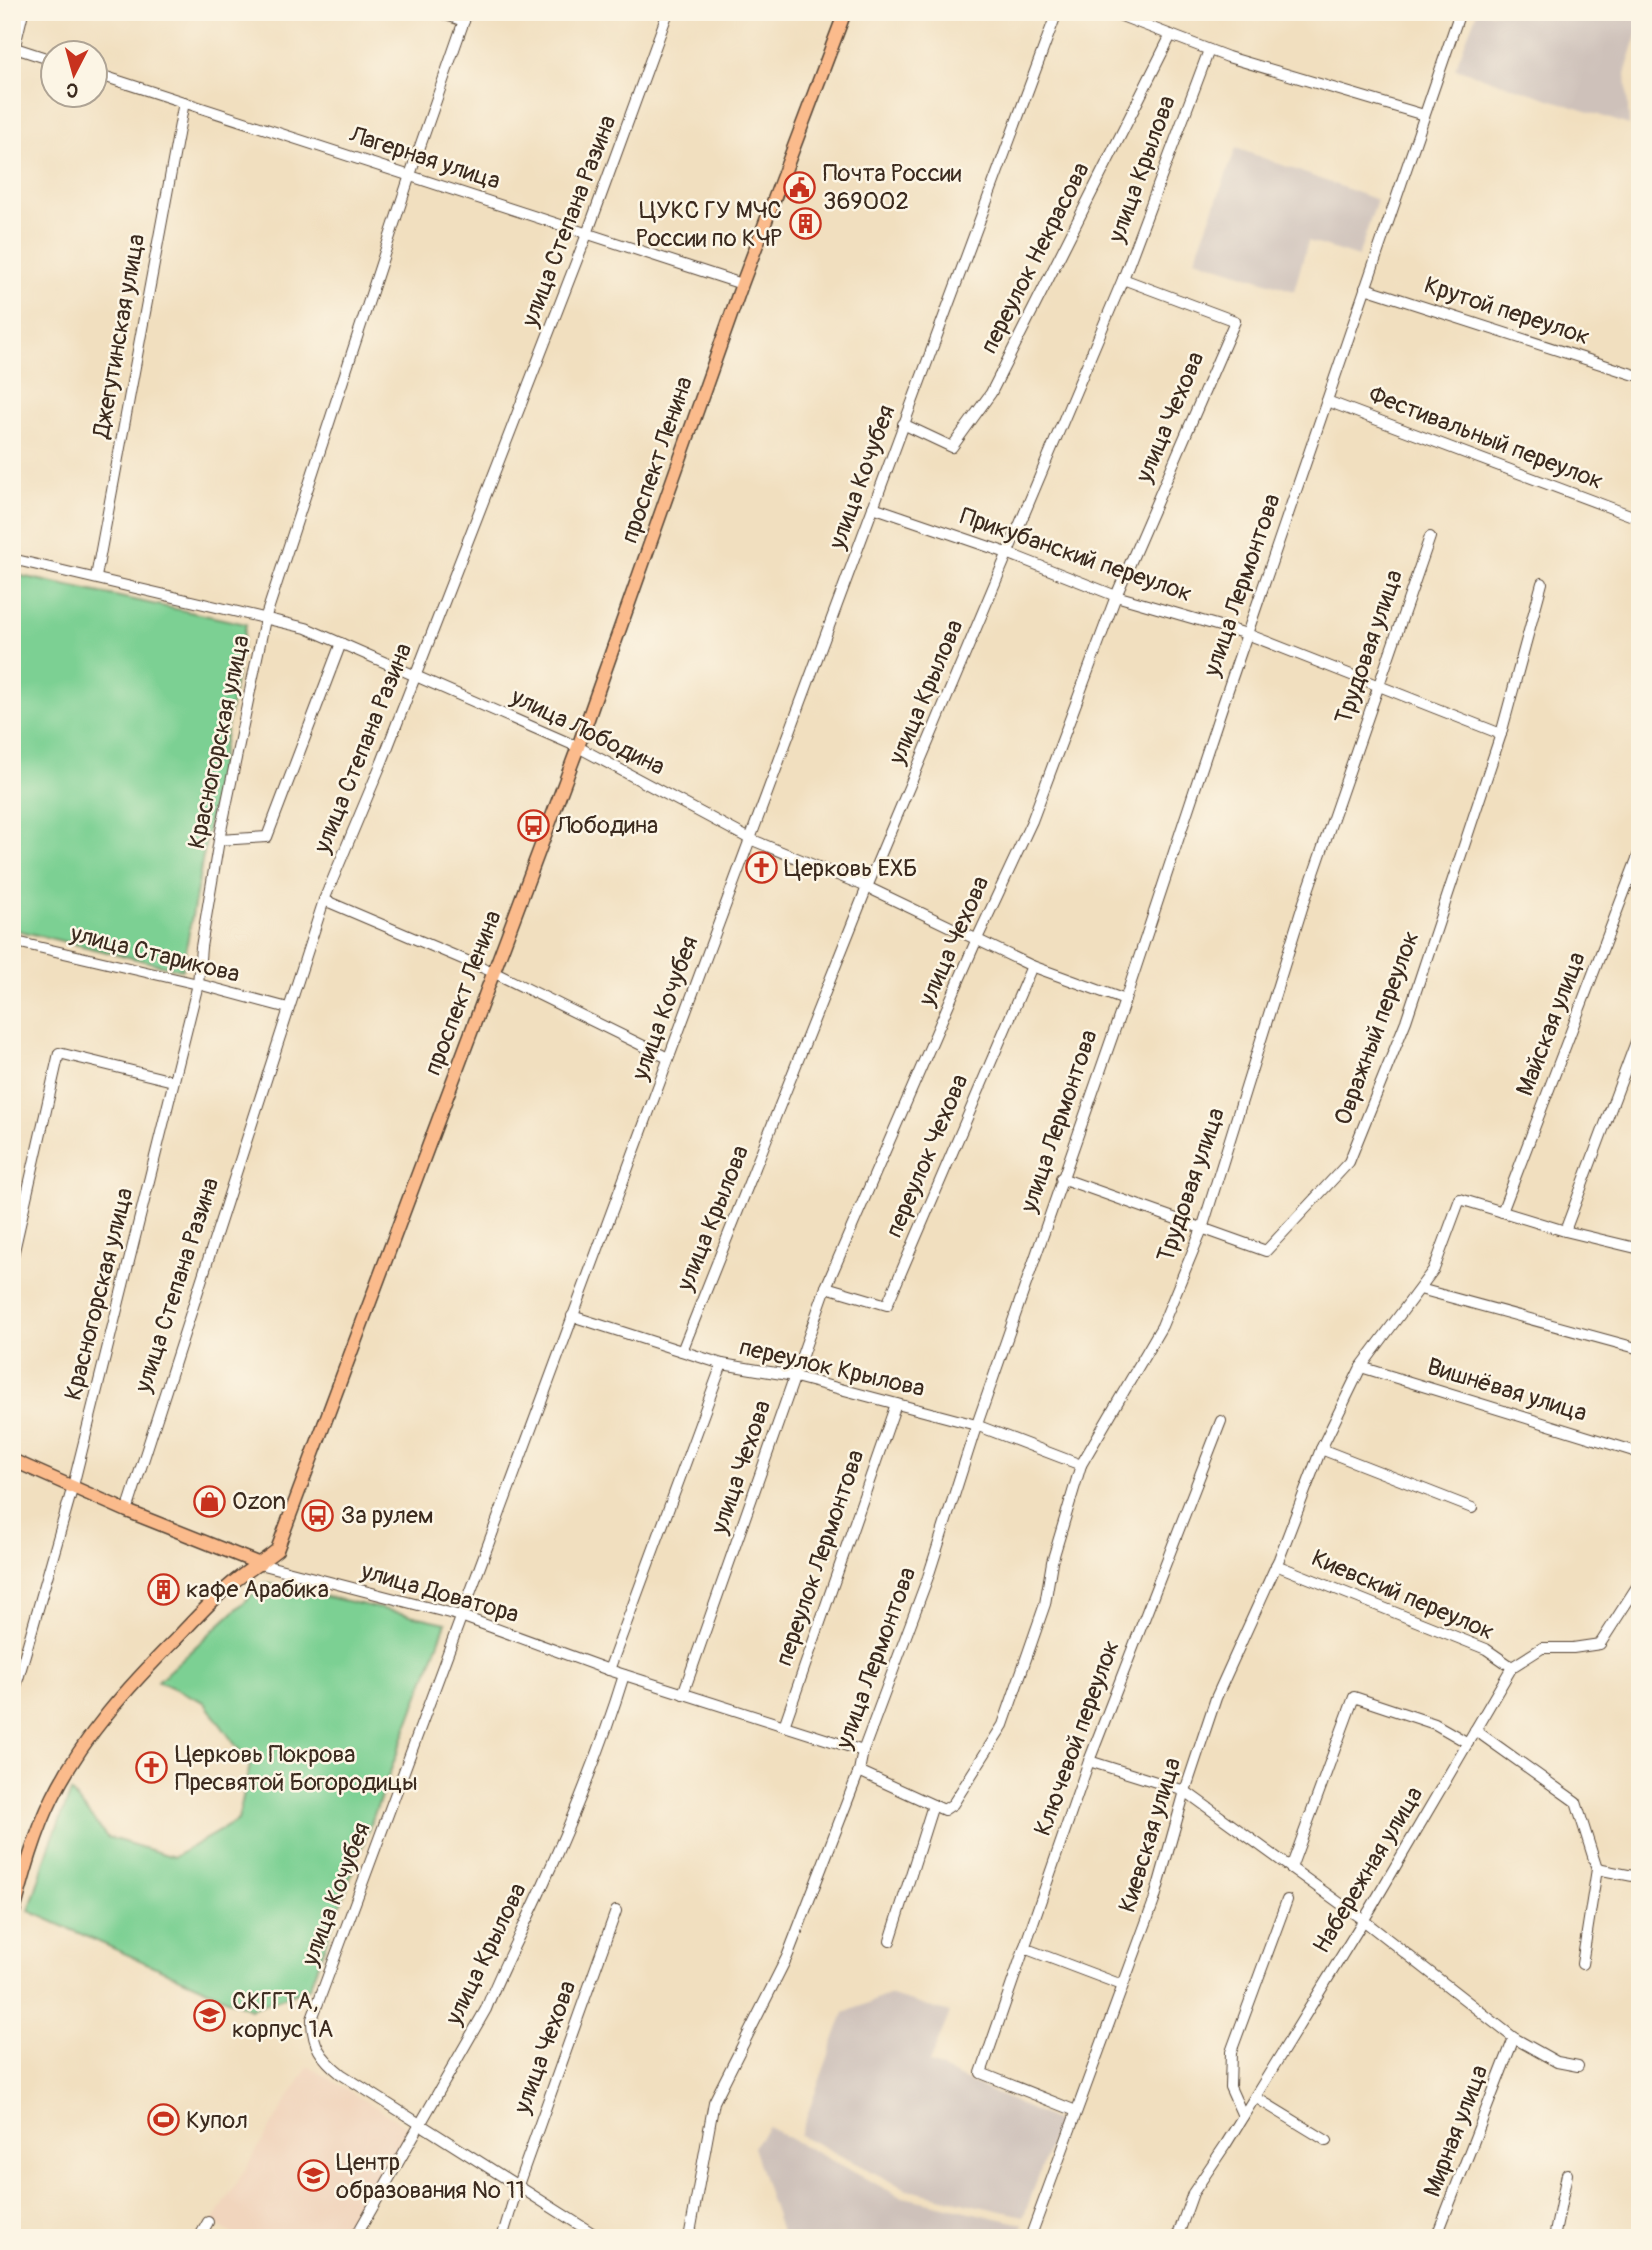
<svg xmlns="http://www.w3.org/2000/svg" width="1652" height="2250" font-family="Pangolin,sans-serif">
<rect width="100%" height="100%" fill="#fcf5e5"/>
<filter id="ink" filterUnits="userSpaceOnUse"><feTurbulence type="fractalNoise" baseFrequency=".0143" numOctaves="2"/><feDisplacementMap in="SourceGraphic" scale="14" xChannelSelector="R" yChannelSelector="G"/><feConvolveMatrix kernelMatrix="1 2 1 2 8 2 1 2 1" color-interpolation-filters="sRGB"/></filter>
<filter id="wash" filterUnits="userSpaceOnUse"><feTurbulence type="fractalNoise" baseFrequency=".00686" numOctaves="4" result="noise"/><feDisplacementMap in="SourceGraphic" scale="28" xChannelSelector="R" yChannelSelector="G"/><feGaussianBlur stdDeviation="1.57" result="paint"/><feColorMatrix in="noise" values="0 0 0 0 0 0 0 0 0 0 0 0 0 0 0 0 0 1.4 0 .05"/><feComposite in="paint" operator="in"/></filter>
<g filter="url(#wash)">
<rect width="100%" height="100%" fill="#f1dfbf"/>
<polygon fill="#f1d5bd" points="308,2066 413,2130 348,2238 238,2238 213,2222"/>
<g fill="#cec1ba">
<polygon points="1477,12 1640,12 1640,24 1626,71 1629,125 1455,68"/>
<polygon points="1236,148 1377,200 1358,257 1308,241 1294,291 1195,259"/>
<polygon points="888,1995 950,2013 929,2063 1058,2122 1024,2216 908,2190 800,2135 844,2013"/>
<polygon points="768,2127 899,2196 1023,2224 1019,2238 783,2238 753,2147"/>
</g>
<g fill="#7cd093" stroke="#5c7d58" stroke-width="2">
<polygon points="12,574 246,624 182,970 12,929"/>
<polygon points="265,1583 446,1623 309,1988 250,2009 29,1911 50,1845 71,1792 107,1837 174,1857 238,1820 250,1765 204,1702 158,1681"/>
</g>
</g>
<g filter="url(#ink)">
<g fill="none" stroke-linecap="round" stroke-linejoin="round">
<defs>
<g id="minor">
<polyline points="438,12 464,21"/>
<polyline points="1111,12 1228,57 1424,115"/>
<polyline points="12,47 52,60"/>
<polyline points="12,58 23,12"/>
<polyline points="94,73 742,284"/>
<polyline points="1365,288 1635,375"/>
<polyline points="1327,401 1630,515"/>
<polyline points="903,424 952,447 991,393 1171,35"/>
<polyline points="873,507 1007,553 1116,596 1247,634 1501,734"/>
<polyline points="12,559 306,628 578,747 750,839 867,887 1032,966 1125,1000"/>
<polyline points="96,577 184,102"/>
<polyline points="219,840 267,837 341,643"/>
<polyline points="324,900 493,972 668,1058"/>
<polyline points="12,941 198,984 288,1008"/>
<polyline points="1061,1178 1266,1251 1349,1162 1406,1021 1501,734 1542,583"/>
<polyline points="1502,1212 1640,851"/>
<polyline points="1565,1231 1640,1031"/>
<polyline points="12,1260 59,1053 173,1081"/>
<polyline points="826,1287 887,1305 1032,966"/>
<polyline points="1420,1289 1640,1349"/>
<polyline points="572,1316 722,1364 788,1375 976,1425 1081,1465"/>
<polyline points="682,1351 867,887 1123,279 1209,50"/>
<polyline points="1361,1367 1640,1453"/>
<polyline points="1321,1449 1472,1508"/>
<polyline points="127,1511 324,900 382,762 587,234 668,12"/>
<polyline points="260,1564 461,1616 609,1670 863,1751"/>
<polyline points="1276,1565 1486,1649 1512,1667"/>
<polyline points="609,1670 722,1364"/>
<polyline points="683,1694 826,1287 976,941 1032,821 1116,596 1235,321 1123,279"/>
<polyline points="12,1700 73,1486 198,984 201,947 219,840 265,619 410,175 467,12"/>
<polyline points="784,1726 896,1404"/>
<polyline points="1475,1730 1576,1802 1597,1869 1582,1964"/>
<polyline points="1089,1761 1185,1791 1363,1920 1514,2038 1557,2062 1578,2066"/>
<polyline points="859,1771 944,1810 953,1804 1003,1725 1045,1604 1052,1562 1081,1465 1162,1326 1202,1229 1303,905 1430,537"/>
<polyline points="1291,1868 1354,1697 1435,1724 1468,1743"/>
<polyline points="1597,1869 1638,1877 1640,1873"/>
<polyline points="12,1871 24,1875"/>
<polyline points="890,1941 933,1805"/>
<polyline points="1024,1948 1122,1985"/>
<polyline points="1255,2097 1327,2141"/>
<polyline points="1076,2111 981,2073 1089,1761 1221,1421"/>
<polyline points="1243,2116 1230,2087 1231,2052 1287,1900"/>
<polyline points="199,2238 208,2222"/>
<path d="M 355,2238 L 486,2009 C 502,1967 524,1928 542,1887 C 573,1818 602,1747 624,1675"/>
<polyline points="502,2238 518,2185 616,1911"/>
<path d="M 600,2238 L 341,2074 C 321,2058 312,2045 312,2019 L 1057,12"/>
<polyline points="689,2238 714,2102 787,1957 859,1771 863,1751 928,1577 974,1433 1125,1000 1221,710 1460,12"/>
<polyline points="1030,2238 1154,1901 1185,1791 1216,1698 1279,1559 1321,1449 1361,1367 1434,1269 1460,1199 1565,1231 1640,1249"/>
<polyline points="1177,2238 1193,2193 1226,2144 1371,1908 1512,1667 1542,1648 1573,1648 1600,1644 1640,1582"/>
<polyline points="1436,2238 1514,2038"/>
<polyline points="1554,2238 1567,2174"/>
</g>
<g id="major">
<polyline points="12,1460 127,1511 260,1564"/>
<path d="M 12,1919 C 23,1878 34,1835 53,1797 C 83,1736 129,1686 177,1638 C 194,1620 211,1601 230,1585 C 245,1572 262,1562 277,1550 L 578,747 L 742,284 L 845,12"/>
</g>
</defs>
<use href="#minor" stroke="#564536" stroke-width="12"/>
<use href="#major" stroke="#564536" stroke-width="15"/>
<use href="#minor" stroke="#fff" stroke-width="10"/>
<use href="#major" stroke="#fbbb8c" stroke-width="12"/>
</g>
</g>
<defs>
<symbol id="civic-ring" viewBox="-11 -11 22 22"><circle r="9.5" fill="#fcf5e5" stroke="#c8321e" stroke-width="1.5"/><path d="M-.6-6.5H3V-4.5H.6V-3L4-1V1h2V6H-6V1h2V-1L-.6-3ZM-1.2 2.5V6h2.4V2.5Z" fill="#c8321e"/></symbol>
<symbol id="building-ring" viewBox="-11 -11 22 22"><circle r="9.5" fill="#fcf5e5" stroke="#c8321e" stroke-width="1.5"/><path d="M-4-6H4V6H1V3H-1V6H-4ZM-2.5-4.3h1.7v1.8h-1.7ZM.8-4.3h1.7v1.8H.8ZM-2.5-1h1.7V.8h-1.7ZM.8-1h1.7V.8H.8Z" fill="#c8321e"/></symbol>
<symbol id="bus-ring" viewBox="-11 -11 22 22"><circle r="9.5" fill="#fcf5e5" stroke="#c8321e" stroke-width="1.5"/><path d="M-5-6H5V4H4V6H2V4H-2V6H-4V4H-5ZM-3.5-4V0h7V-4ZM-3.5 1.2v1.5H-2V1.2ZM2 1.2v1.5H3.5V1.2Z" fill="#c8321e"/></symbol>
<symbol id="church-ring" viewBox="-11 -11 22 22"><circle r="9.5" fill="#fcf5e5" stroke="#c8321e" stroke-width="1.5"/><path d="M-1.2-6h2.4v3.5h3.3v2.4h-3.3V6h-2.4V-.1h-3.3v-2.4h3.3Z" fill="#c8321e"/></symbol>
<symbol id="shop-ring" viewBox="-11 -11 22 22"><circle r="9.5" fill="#fcf5e5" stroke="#c8321e" stroke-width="1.5"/><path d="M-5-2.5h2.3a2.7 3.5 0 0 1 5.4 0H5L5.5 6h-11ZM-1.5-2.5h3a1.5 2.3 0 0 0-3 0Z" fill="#c8321e"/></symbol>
<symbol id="university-ring" viewBox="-11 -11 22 22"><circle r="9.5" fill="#fcf5e5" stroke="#c8321e" stroke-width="1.5"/><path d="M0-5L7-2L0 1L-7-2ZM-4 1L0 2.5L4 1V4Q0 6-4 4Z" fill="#c8321e"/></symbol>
<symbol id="stadium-ring" viewBox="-11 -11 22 22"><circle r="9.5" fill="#fcf5e5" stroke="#c8321e" stroke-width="1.5"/><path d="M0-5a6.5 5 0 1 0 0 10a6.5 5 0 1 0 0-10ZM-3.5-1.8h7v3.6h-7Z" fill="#c8321e"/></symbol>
<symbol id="school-ring" viewBox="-11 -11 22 22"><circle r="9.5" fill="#fcf5e5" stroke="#c8321e" stroke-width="1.5"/><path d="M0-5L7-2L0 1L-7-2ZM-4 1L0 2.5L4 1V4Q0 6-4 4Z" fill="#c8321e"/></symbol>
</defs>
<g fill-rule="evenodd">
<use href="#civic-ring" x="782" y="170" width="35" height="35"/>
<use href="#building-ring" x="788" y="206" width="35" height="35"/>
<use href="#bus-ring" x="516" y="808" width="35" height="35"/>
<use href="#church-ring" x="744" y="850" width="35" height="35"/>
<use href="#shop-ring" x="192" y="1484" width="35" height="35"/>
<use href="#bus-ring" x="300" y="1498" width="35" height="35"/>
<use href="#building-ring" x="146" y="1572" width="35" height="35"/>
<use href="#church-ring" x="134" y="1750" width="35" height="35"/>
<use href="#university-ring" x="192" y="1998" width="35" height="35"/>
<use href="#stadium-ring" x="146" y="2102" width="35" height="35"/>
<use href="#school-ring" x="296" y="2158" width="35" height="35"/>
</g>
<g text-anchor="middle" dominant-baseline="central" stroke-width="5" stroke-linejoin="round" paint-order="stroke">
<g font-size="24" fill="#3b2a1e" stroke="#fcf5e5">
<text transform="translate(425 158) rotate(18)">Лагерная улица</text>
<text transform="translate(1142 169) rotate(-70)">улица Крылова</text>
<text transform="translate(569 221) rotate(-69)">улица Степана Разина</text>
<text transform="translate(1035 258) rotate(-63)">переулок Некрасова</text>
<text transform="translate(1507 311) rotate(18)">Крутой переулок</text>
<text transform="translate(119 336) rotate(-80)">Джегутинская улица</text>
<text transform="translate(1170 417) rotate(-67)">улица Чехова</text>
<text transform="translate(1486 438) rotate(21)">Фестивальный переулок</text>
<text transform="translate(657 460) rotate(-71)">проспект Ленина</text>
<text transform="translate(862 477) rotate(-70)">улица Кочубея</text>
<text transform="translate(1076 555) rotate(19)">Прикубанский переулок</text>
<text transform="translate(1242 585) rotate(-71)">улица Лермонтова</text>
<text transform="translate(1369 647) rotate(-71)">Трудовая улица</text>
<text transform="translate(926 692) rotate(-67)">улица Крылова</text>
<text transform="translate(588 732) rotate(26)">улица Лободина</text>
<text transform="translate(219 742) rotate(-78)">Красногорская улица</text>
<text transform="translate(363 748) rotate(-68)">улица Степана Разина</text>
<text transform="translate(954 941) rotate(-66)">улица Чехова</text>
<text transform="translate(155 954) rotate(14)">улица Старикова</text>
<text transform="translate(463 993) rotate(-69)">проспект Ленина</text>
<text transform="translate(665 1008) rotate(-70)">улица Кочубея</text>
<text transform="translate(1551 1024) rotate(-69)">Майская улица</text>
<text transform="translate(1377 1028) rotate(-70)">Овражный переулок</text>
<text transform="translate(1059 1121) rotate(-71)">улица Лермонтова</text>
<text transform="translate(927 1156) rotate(-67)">переулок Чехова</text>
<text transform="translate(1191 1185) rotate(-71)">Трудовая улица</text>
<text transform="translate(713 1218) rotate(-68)">улица Крылова</text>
<text transform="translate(177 1285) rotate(-72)">улица Степана Разина</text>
<text transform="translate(99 1294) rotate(-76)">Красногорская улица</text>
<text transform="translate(832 1368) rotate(13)">переулок Крылова</text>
<text transform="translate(1507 1390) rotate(17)">Вишнёвая улица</text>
<text transform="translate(741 1467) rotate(-71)">улица Чехова</text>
<text transform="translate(820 1558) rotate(-71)">переулок Лермонтова</text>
<text transform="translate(440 1593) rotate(16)">улица Доватора</text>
<text transform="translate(1403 1595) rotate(23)">Киевский переулок</text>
<text transform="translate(876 1658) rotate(-70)">улица Лермонтова</text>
<text transform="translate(1077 1738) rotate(-70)">Ключевой переулок</text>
<text transform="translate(1150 1835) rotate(-73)">Киевская улица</text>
<text transform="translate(1368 1870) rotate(-59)">Набережная улица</text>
<text transform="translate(336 1894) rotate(-69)">улица Кочубея</text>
<text transform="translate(486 1954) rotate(-64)">улица Крылова</text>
<text transform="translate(545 2047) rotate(-70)">улица Чехова</text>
<text transform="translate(1456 2131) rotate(-69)">Мирная улица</text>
</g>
<g font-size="24" fill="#3b2a1e" stroke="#fcf5e5" text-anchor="start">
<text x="823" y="173">Почта России<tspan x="823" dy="28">369002</tspan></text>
<text x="782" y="210" text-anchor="end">ЦУКС ГУ МЧС<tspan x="782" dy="28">России по КЧР</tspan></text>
<text x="556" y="825">Лободина</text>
<text x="784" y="868">Церковь ЕХБ</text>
<text x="232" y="1501">Ozon</text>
<text x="341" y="1515">За рулем</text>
<text x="186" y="1589">кафе Арабика</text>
<text x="175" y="1754">Церковь Покрова<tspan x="175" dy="28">Пресвятой Богородицы</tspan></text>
<text x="232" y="2001">СКГГТА,<tspan x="232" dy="28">корпус 1А</tspan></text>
<text x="186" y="2120">Купол</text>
<text x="336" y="2162">Центр<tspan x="336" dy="28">образования № 11</tspan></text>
</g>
</g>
<rect width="1652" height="2250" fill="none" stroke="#fcf5e5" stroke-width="42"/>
<g transform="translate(74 74) rotate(186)"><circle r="33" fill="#fcf5e5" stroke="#afa495" stroke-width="2"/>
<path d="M0-5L12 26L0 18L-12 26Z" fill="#c8321e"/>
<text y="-10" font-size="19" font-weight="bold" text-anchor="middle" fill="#3b2a1e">С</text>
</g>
</svg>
